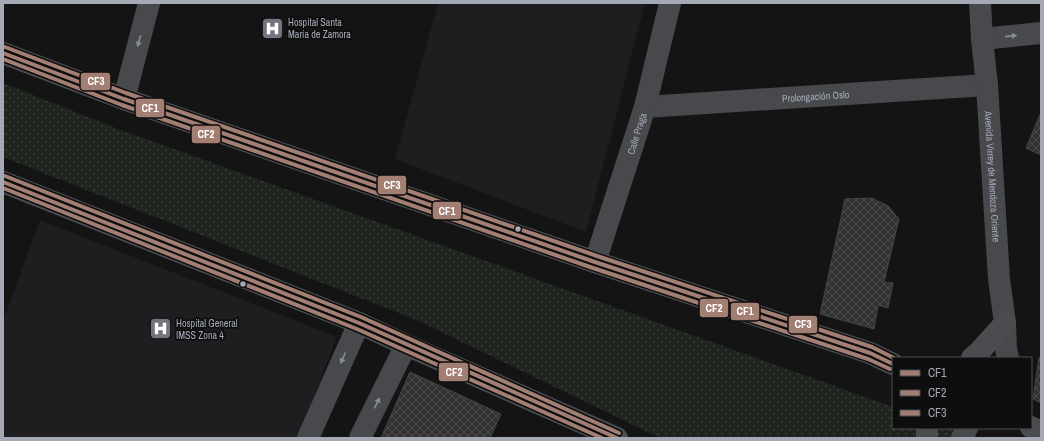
<svg xmlns="http://www.w3.org/2000/svg" width="1044" height="441" font-family="'Archivo Narrow',sans-serif">
<defs>
<pattern id="grass-dots" width="8" height="8" patternUnits="userSpaceOnUse"><rect width="8" height="8" fill="#1e241e"/><path d="M2 2h.1M6 6h.1" fill="none" stroke="#3c413c" stroke-width="1.8" stroke-linecap="round"/></pattern>
<pattern id="building-cross-hatch" width="8" height="8" patternUnits="userSpaceOnUse"><rect width="8" height="8" fill="#323233"/><path d="M0 0l8 8M0 8l8-8" fill="none" stroke="#4d4d4e"/></pattern>
</defs>
<rect width="100%" height="100%" fill="#141414"/>
<g fill="#1e1e20">
<polygon points="438,3 645,3 586,232 395,159"/>
<polygon points="40,220 337,337 298,438 3,438 3,321"/>
</g>
<polygon fill="url(#grass-dots)" points="3,83 118,129 893,407 893,428 953,428 981,438 660,438 419,321 3,157"/>
<g fill="url(#building-cross-hatch)" stroke="#424448">
<polygon points="1041,112 1041,155 1026,148"/>
<polygon points="872,198 888,206 899,219 884,282 893,283 888,308 878,305 874,329 820,314 845,199"/>
<polygon points="1039,357 1041,357 1041,403 1033,399"/>
<polygon points="410,372 501,414 490,438 381,438"/>
</g>
<g fill="none" stroke-linecap="round" stroke-linejoin="round">
<g stroke="#48494d" stroke-width="22">
<polyline points="982,39 1041,33"/>
<polyline points="124,99 149,3"/>
<path id="s1" d="M 645,107 L 987,85"/>
<path id="s2" d="M 595,262 L 645,107 L 670,3"/>
<polyline points="308,438 359,323"/>
<polyline points="360,438 406,345"/>
</g>
<g stroke="#48494d" stroke-width="22">
<path id="s3" d="M 980,3 L 982,39 L 987,85 L 999,279 L 1005,323 L 1006,349 L 1008,358"/>
<polyline points="962,438 967,428"/>
</g>
<g stroke="#4a4c4f" stroke-width="22">
<polyline points="3,53 124,99 595,262 870,353 893,364"/>
<polyline points="3,182 359,323 406,345 617,438"/>
<polyline points="972,358 979,352 1005,323"/>
<polyline points="1031,427 1041,432"/>
<polyline points="927,438 927,428"/>
</g>
<defs>
<g id="bus-1">
<polyline points="3,53 124,99 595,262 870,353 893,364"/>
<polyline points="3,182 359,323 617,438"/>
</g>
<g id="bus-2">
<polyline points="3,59 122,105 593,268 868,359 890,369"/>
<polyline points="3,188 357,329 602,438"/>
</g>
<g id="bus-3">
<polyline points="5,47 126,93 597,256 872,347 894,358"/>
<polyline points="5,176 361,317 619,433"/>
</g>
</defs>
<use href="#bus-1" stroke="#0e0e0f" stroke-width="7"/>
<use href="#bus-2" stroke="#0e0e0f" stroke-width="7"/>
<use href="#bus-3" stroke="#0e0e0f" stroke-width="7"/>
<use href="#bus-1" stroke="#a37f73" stroke-width="4"/>
<use href="#bus-2" stroke="#a37f73" stroke-width="4"/>
<use href="#bus-3" stroke="#a37f73" stroke-width="4"/>
</g>
<defs><path id="oneway-solid" d="M-6-.8H1V-3.2L6.5 0L1 3.2V.8H-6Z"/></defs>
<g fill="#888c96">
<use href="#oneway-solid" transform="translate(1011 36) rotate(-6)"/>
<use href="#oneway-solid" transform="translate(139 41) rotate(105)"/>
<use href="#oneway-solid" transform="translate(343 358) rotate(114)"/>
<use href="#oneway-solid" transform="translate(377 403) rotate(-64)"/>
</g>
<defs>
<symbol id="hospital-square" viewBox="-11 -11 22 22"><rect x="-9" y="-9" width="18" height="18" rx="4" fill="#72757d" stroke="#0e0e0f"/><path d="M-5-5h3v3.5h4V-5h3V5h-3V1.5h-4V5h-3Z" fill="#fff"/></symbol>
</defs>
<g fill-rule="evenodd">
<use href="#hospital-square" x="260" y="16" width="25" height="25"/>
<use href="#hospital-square" x="148" y="316" width="25" height="25"/>
</g>
<g fill="#a4a9b5" stroke="#0e0e0f" stroke-width="1.5">
<circle cx="518" cy="229" r="3.5"/>
<circle cx="243" cy="284" r="3.5"/>
</g>
<g text-anchor="middle" dominant-baseline="central" stroke-width="3.5" stroke-linejoin="round" paint-order="stroke">
<g font-size="10" fill="#a4a9b5" stroke="#0e0e0f" text-anchor="start">
<text x="288" y="22">Hospital Santa<tspan x="288" dy="12">María de Zamora</tspan></text>
<text x="176" y="323">Hospital General<tspan x="176" dy="12">IMSS Zona 4</tspan></text>
</g>
<g font-size="10" fill="#a4a9b5" stroke="#0e0e0f">
<text stroke="none"><textPath href="#s1" startOffset="171">Prolongación Oslo</textPath></text>
<text stroke="none"><textPath href="#s2" startOffset="135">Calle Praga</textPath></text>
<text stroke="none"><textPath href="#s3" startOffset="174">Avenida Virrey de Mendoza Oriente</textPath></text>
</g>
</g>
<g stroke="#0e0e0f" stroke-width="1.5">
<rect x="80" y="72" width="31" height="19" rx="4" fill="#a37f73"/>
<rect x="135" y="98" width="30" height="20" rx="4" fill="#a37f73"/>
<rect x="191" y="125" width="30" height="19" rx="4" fill="#a37f73"/>
<rect x="377" y="175" width="30" height="20" rx="4" fill="#a37f73"/>
<rect x="432" y="201" width="30" height="19" rx="4" fill="#a37f73"/>
<rect x="699" y="298" width="30" height="20" rx="4" fill="#a37f73"/>
<rect x="730" y="302" width="30" height="19" rx="4" fill="#a37f73"/>
<rect x="788" y="315" width="30" height="19" rx="4" fill="#a37f73"/>
<rect x="438" y="362" width="31" height="20" rx="4" fill="#a37f73"/>
</g>
<g font-size="11" text-anchor="middle" font-weight="bold" fill="#fff">
<text x="96" y="85">CF3</text>
<text x="150" y="112">CF1</text>
<text x="206" y="138">CF2</text>
<text x="392" y="189">CF3</text>
<text x="447" y="215">CF1</text>
<text x="714" y="312">CF2</text>
<text x="745" y="315">CF1</text>
<text x="803" y="328">CF3</text>
<text x="454" y="376">CF2</text>
</g>
<rect width="1044" height="441" fill="none" stroke="#a4a9b5" stroke-width="8"/>
<rect x="892" y="357" width="140" height="72" fill="#0e0e0f" stroke="#4a4c51"/>
<rect x="900" y="370" width="20" height="6" fill="#a37f73" stroke="#4a4c51"/>
<text x="928" y="377" font-size="12" fill="#a4a9b5">CF1</text>
<rect x="900" y="390" width="20" height="6" fill="#a37f73" stroke="#4a4c51"/>
<text x="928" y="397" font-size="12" fill="#a4a9b5">CF2</text>
<rect x="900" y="410" width="20" height="6" fill="#a37f73" stroke="#4a4c51"/>
<text x="928" y="417" font-size="12" fill="#a4a9b5">CF3</text>
</svg>
